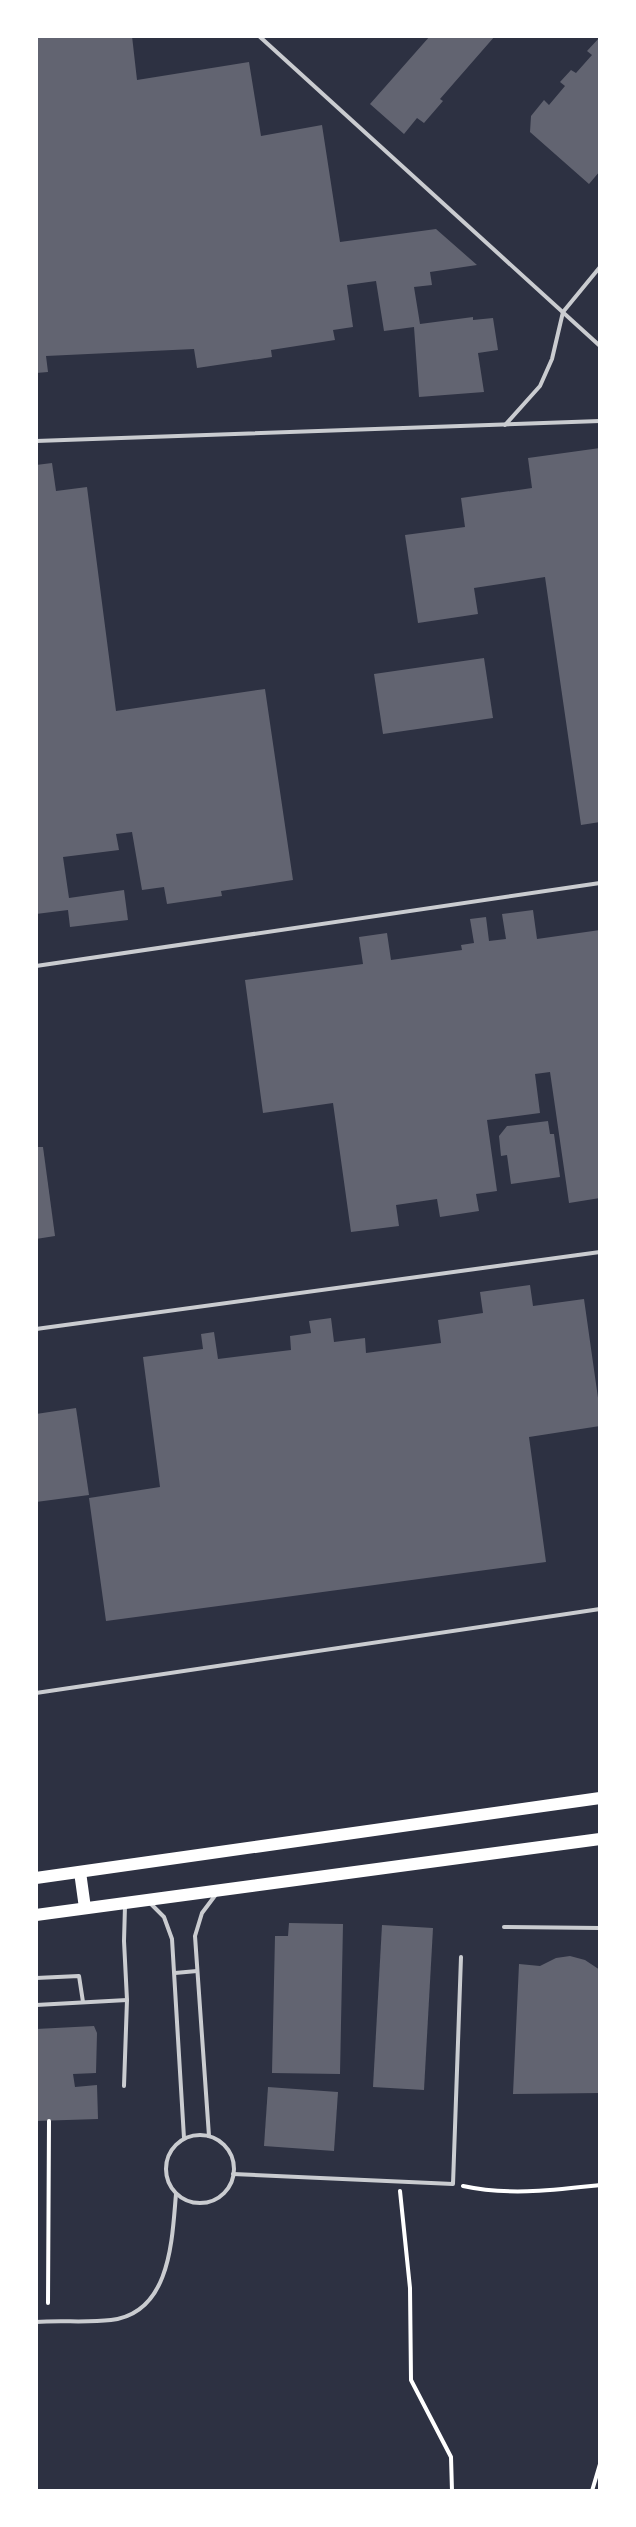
<svg xmlns="http://www.w3.org/2000/svg" width="636" height="2527" font-family="'Libre Baskerville',serif">
<rect width="100%" height="100%" fill="#2d3142"/>
<g fill="#626471">
<polygon points="36,36 132,36 137,80 249,62 261,136 322,125 340,242 436,229 477,265 430,272 432,285 414,287 420,324 473,317 473,320 493,318 498,350 478,353 484,392 419,397 414,327 384,331 376,281 347,285 353,327 333,330 335,340 271,350 272,357 197,368 194,349 46,356 48,372 36,373"/>
<polygon points="430,36 495,36 440,99 443,101 424,123 417,118 404,134 370,104"/>
<polygon points="600,37 600,171 589,184 530,132 531,116 544,100 549,105 565,86 560,82 571,70 576,73 592,55 587,51"/>
<polygon points="600,448 600,822 581,825 545,577 474,588 478,614 418,623 405,535 465,527 461,498 532,488 528,458"/>
<polygon points="52,463 56,491 87,487 116,711 265,689 293,880 221,891 222,896 167,904 164,887 142,890 132,832 116,834 119,850 63,857 69,898 124,890 128,920 70,927 68,910 36,914 36,465"/>
<polygon points="484,658 493,718 383,734 374,674"/>
<polygon points="533,910 537,939 600,930 600,1198 569,1203 550,1072 535,1074 540,1113 487,1120 497,1191 476,1194 479,1211 440,1217 437,1199 396,1205 399,1226 351,1232 333,1103 263,1113 245,980 363,964 359,937 387,933 391,960 462,950 461,945 474,943 470,919 486,917 489,941 506,939 502,914"/>
<polygon points="548,1121 550,1134 554,1134 560,1177 511,1184 507,1155 501,1156 499,1136 507,1126"/>
<polygon points="36,1147 43,1147 55,1236 36,1239"/>
<polygon points="530,1285 533,1306 584,1299 600,1412 600,1426 529,1437 546,1562 106,1621 89,1498 160,1487 143,1357 203,1349 201,1334 214,1332 218,1359 291,1350 290,1336 311,1333 309,1321 331,1318 334,1342 365,1338 366,1353 441,1343 438,1320 483,1313 480,1292"/>
<polygon points="76,1408 89,1495 36,1502 36,1414"/>
<polygon points="289,1923 343,1924 340,2074 272,2073 275,1936 288,1936"/>
<polygon points="382,1925 433,1928 424,2090 373,2087"/>
<polygon points="570,1956 585,1960 600,1970 600,2093 513,2094 519,1964 540,1966 556,1958"/>
<polygon points="94,2026 97,2033 96,2073 73,2074 75,2087 97,2085 98,2119 36,2121 36,2029"/>
<polygon points="268,2087 338,2092 334,2151 264,2146"/>
</g>
<g fill="none" stroke-linecap="round" stroke-linejoin="round">
<g stroke="#fff" stroke-width="4">
<path d="M 463,2186 C 509,2196 554,2190 600,2185"/>
<polyline points="400,2191 410,2288 411,2380 451,2457 452,2491"/>
<polyline points="48,2303 49,2121"/>
<polyline points="592,2491 600,2464"/>
</g>
<g stroke="#caccd0" stroke-width="4">
<polyline points="259,36 600,346"/>
<polyline points="505,425 540,386 552,359 563,312 600,267"/>
<polyline points="36,441 600,421"/>
<polyline points="36,966 600,883"/>
<polyline points="36,1329 600,1252"/>
<polyline points="36,1693 600,1609"/>
<polyline points="149,1902 164,1917 172,1939 184,2138"/>
<polyline points="504,1927 600,1928"/>
<polyline points="175,1973 197,1971"/>
<polyline points="36,1978 79,1976 83,2002"/>
<polyline points="36,2005 127,2000"/>
<polyline points="124,2086 127,2000 124,1941 125,1906"/>
<circle cx="200" cy="2169" r="34"/>
<polyline points="209,2136 195,1936 202,1913 217,1893"/>
<polyline points="233,2174 453,2184 461,1957"/>
<path d="M 36,2322 C 61,2320 86,2323 111,2320 C 171,2313 172,2239 176,2194"/>
</g>
<g stroke="#fff" stroke-width="12">
<polyline points="80,1872 85,1908"/>
<polyline points="36,1878 600,1798"/>
<polyline points="36,1915 600,1839"/>
</g>
</g>
<rect width="636" height="2527" fill="none" stroke="#ffffff" stroke-width="76"/>
</svg>
